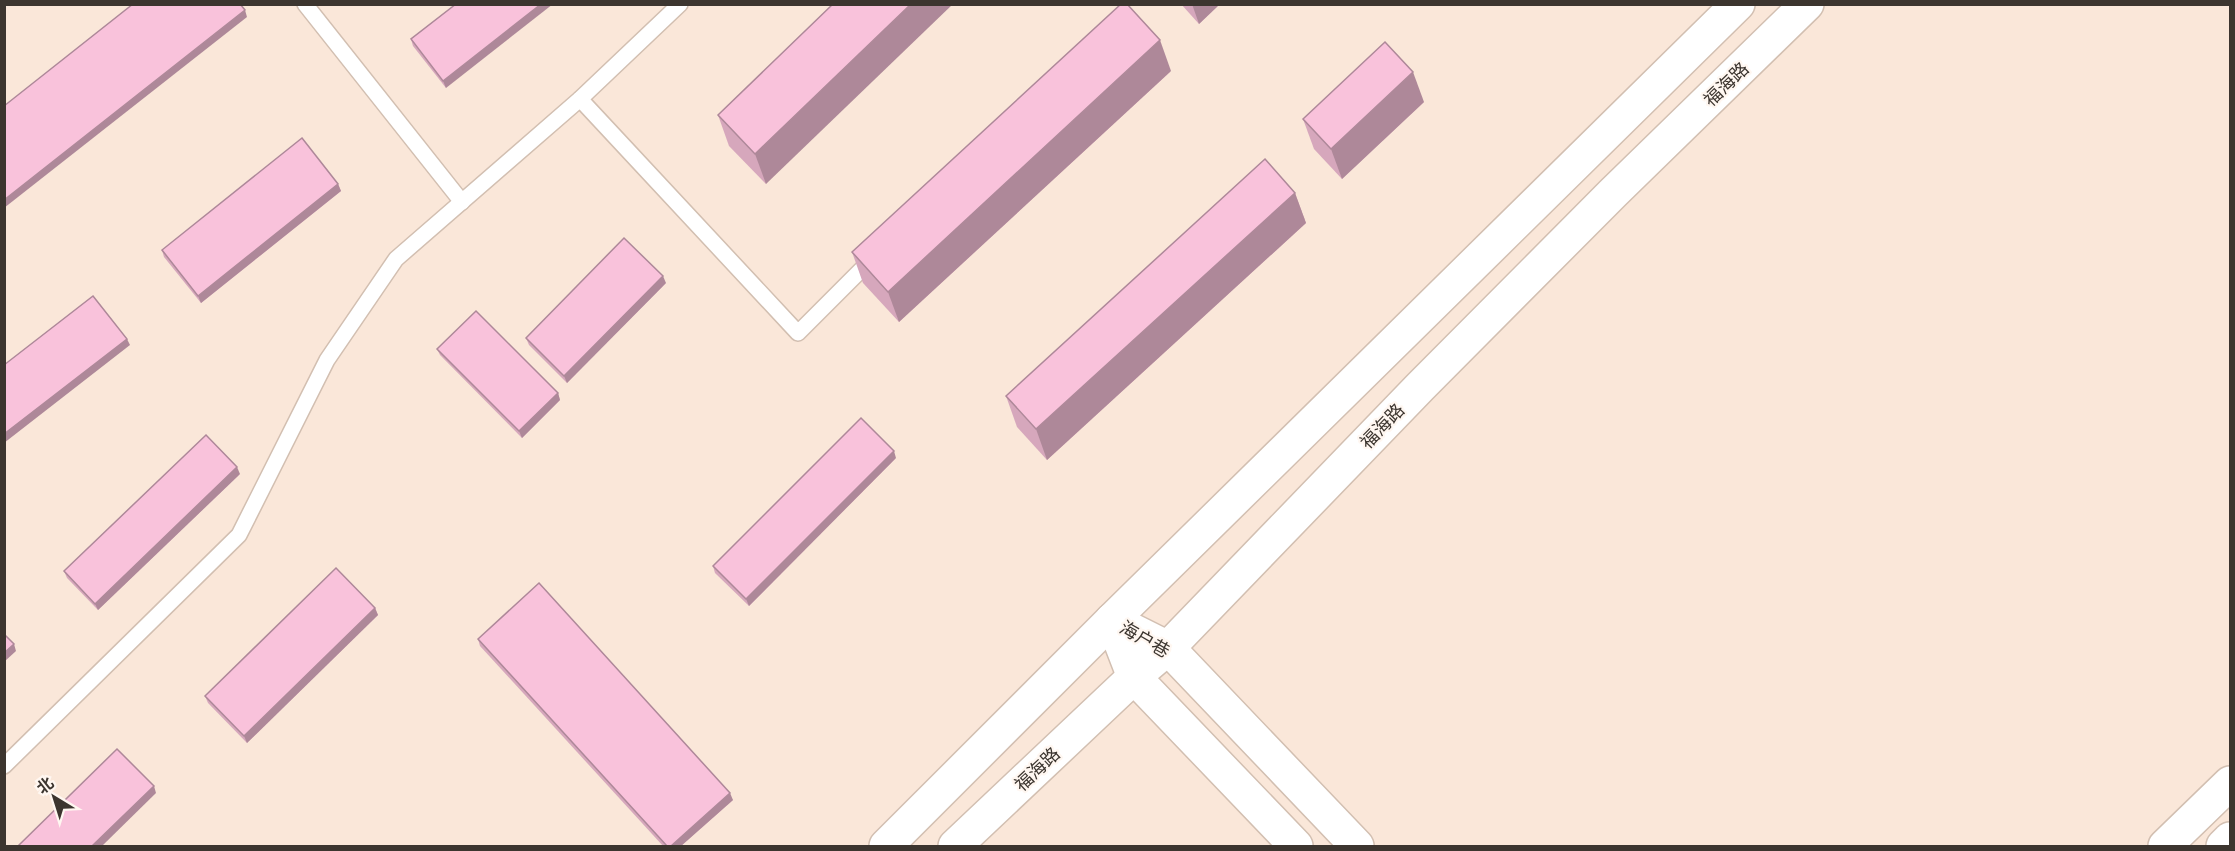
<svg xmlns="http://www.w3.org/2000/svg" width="2235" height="851" font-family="Quicksand,'Noto Sans SC',sans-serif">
<rect width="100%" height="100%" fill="#fae7d9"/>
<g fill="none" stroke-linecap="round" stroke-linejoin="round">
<defs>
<g id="lane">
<polyline points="305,4 462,202"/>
<polyline points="580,99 798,333 873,258"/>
<polyline points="4,766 239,535 327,360 396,259 580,99 680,4"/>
</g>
<g id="secondary">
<polyline points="1112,620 1168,648 1357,846"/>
<polyline points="1112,620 1134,677 1296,846"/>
<polyline points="886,846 1112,620 1738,4"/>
<polyline points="955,846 1134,677 1168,648 1420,387 1613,193 1807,4"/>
<polyline points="2165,846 2230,783"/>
<polyline points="2223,846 2230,839"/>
</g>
</defs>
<use href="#lane" stroke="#d2bfb1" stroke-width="18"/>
<use href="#secondary" stroke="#d2bfb1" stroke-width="36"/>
<use href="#lane" stroke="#fff" stroke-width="15"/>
<use href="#secondary" stroke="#fff" stroke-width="33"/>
</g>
<g fill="#d6a7bc">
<polygon points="456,4 446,88 413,46 411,39"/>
<polygon points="833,4 766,184 729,146 718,115"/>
<polygon points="1181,4 1220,4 1199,24"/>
<polygon points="1171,71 899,322 863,283 852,252"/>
<polygon points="1424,102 1342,179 1314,149 1303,119"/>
<polygon points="338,184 341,191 201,303 164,257 162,250"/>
<polygon points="1295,193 1306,223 1047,460 1017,427 1006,396"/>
<polygon points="666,283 567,383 529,345 526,338"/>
<polygon points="437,349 558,393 560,400 522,438 440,355"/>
<polygon points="896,458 749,606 715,573 713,566"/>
<polygon points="240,474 98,610 67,578 64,571"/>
<polygon points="375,608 378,615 247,743 208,703 205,696"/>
<polygon points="478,639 733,800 681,846 663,846 480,646"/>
</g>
<g fill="#ae8899">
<polygon points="541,4 553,4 446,88 443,81"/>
<polygon points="911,4 953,4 766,184 755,154"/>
<polygon points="1192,4 1220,4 1199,24"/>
<polygon points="245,10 247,17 4,208 4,200"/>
<polygon points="1160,40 1171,71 899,322 888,292"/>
<polygon points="1413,72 1424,102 1342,179 1331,149"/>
<polygon points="338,184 341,191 201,303 198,296"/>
<polygon points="1295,193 1306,223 1047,460 1036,429"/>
<polygon points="663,276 666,283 567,383 564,376"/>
<polygon points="127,339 130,345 4,443 4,434"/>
<polygon points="558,393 560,400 522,438 519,431"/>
<polygon points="894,451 896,458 749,606 746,599"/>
<polygon points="237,467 240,474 98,610 95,604"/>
<polygon points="375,608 378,615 247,743 244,736"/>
<polygon points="14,644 16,651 4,662 4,653"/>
<polygon points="154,786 156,793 102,846 92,846"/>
<polygon points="730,793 733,800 681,846 671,846"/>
</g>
<g fill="#f9c2db" stroke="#ae8899" stroke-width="1.5">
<polygon points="133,4 240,4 245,10 4,200 4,106"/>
<polygon points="456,4 541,4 443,81 411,39"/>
<polygon points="833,4 911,4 755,154 718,115"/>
<polygon points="1121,4 1127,4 1160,40 888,292 852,252"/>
<polygon points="1385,42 1413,72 1331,149 1303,119"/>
<polygon points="302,138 338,184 198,296 162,250"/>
<polygon points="1265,159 1295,193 1036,429 1006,396"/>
<polygon points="624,238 663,276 564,376 526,338"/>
<polygon points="93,296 127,339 4,434 4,365"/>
<polygon points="476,311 558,393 519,431 437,349"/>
<polygon points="861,418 894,451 746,599 713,566"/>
<polygon points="206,435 237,467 95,604 64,571"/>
<polygon points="336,568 375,608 244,736 205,696"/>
<polygon points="539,583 730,793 671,846 667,846 478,639"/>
<polygon points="4,634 14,644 4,653"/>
<polygon points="117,749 154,786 92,846 18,846"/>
</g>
<g text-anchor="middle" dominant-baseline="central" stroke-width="4.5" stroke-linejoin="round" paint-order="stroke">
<g font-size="18" fill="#3c352f" stroke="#fff7f1">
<text transform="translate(1726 84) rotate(-44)">福海路</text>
<text transform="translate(1382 426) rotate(-46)">福海路</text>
<text transform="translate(1145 639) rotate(30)">海户巷</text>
<text transform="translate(1037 769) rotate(-43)">福海路</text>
</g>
</g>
<rect width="2235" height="851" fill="none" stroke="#3c352f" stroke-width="12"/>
<g transform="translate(54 797) rotate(322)" stroke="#fff7f1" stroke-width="4.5" paint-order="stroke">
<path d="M0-4.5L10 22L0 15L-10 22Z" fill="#3c352f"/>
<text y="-9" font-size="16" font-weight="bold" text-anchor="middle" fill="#3c352f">北</text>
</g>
</svg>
